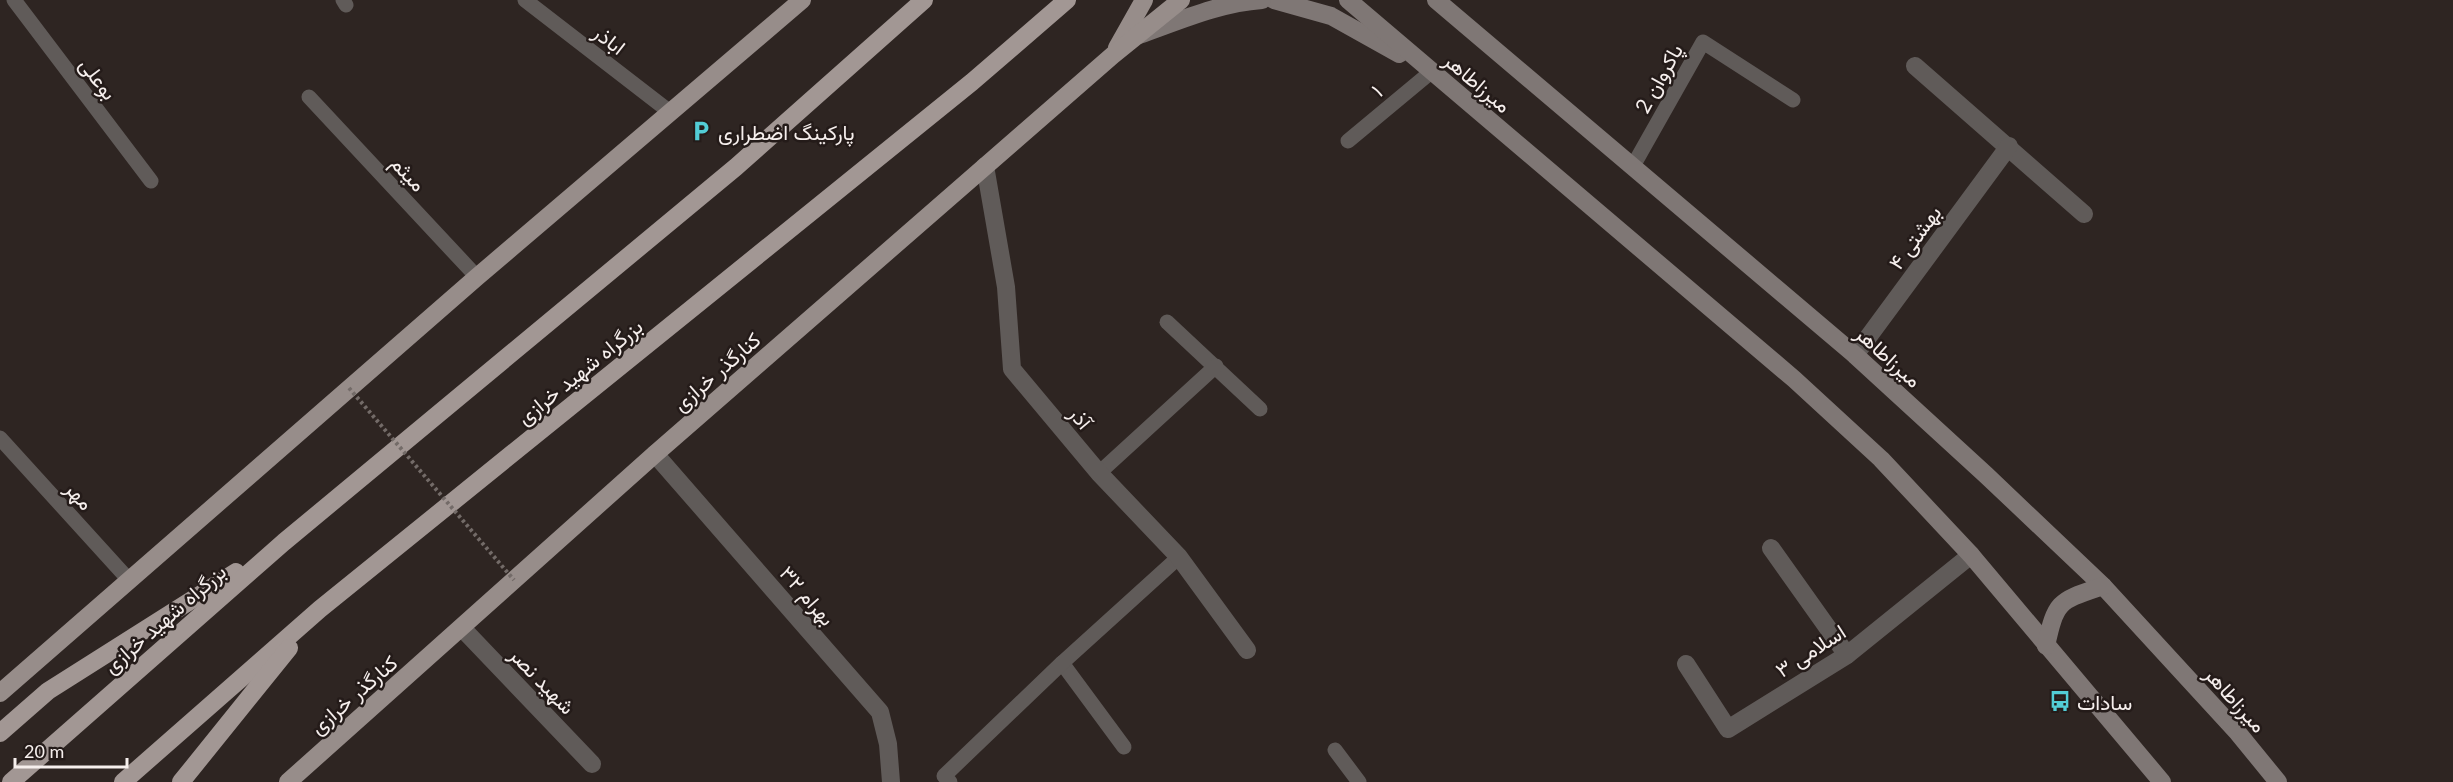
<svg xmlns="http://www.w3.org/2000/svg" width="2453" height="782" font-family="Lato,Vazirmatn,sans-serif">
<rect width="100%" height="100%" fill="#2e2522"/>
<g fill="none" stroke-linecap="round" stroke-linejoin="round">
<g stroke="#605b59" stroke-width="15">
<polyline points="14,0 151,181"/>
<polyline points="343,0 346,5"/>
<polyline points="525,0 670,112"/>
<polyline points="309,97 477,277"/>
<polyline points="1348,141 1431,72"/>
<polyline points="1633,166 1703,42 1793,100"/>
<polyline points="1167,322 1260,409"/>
<polyline points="0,438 129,580"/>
<polyline points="1099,473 1216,366"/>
<polyline points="1062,663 1124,747"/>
<polyline points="1335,750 1359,782"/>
<polyline points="950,782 944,776 1062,663 1179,557"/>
</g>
<g stroke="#605b59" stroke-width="18">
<polyline points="1915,66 2084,214"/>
<polyline points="985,166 1006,287 1012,369 1099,473 1179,557 1247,650"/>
<polyline points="1855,355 2009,146"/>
<polyline points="655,454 880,712 888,744 891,782"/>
<polyline points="1771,548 1847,655"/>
<polyline points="462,628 592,764"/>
<polyline points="1686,664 1728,729 1847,655 1971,555"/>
</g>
<g stroke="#7f7775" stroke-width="18">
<polyline points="1274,0 1331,16 1399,54"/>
<polyline points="1348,0 1794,379 1881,459 1971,555 2162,782"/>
<polyline points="1436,0 1855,355 1986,475 2103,586 2238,733 2278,782"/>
<path d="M 1139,35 C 1179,21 1219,3 1262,0"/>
<path d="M 2046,646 C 2056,600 2059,601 2103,586"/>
</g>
<g stroke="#978d8a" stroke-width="18">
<polyline points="1117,48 1144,0"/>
<polyline points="0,693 477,277 802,0"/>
<polyline points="288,782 655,454 1113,55 1181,0"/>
</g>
<g stroke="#a29794" stroke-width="18">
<polyline points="0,733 48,691 236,572"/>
<polyline points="11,782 284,542 736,167 924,0"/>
<polyline points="123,782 320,609 972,82 1067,0"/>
<polyline points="181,782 289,648"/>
</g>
<polyline stroke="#736b68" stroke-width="4" stroke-dasharray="3 3" stroke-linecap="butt" points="349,388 514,580"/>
</g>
<defs>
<symbol id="parking-bare" viewBox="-9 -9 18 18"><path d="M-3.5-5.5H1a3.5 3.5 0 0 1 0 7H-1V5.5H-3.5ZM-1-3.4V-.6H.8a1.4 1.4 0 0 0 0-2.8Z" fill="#52ccd5" stroke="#241b19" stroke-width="2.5" paint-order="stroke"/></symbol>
<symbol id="bus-bare" viewBox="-9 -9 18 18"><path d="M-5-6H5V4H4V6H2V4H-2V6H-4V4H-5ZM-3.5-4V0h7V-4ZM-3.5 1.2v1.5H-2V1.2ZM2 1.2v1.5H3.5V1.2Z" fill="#52ccd5" stroke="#241b19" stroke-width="2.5" paint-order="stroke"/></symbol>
</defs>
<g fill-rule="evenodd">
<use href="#parking-bare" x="686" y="116" width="30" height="30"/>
<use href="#bus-bare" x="2045" y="686" width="30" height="30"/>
</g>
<g text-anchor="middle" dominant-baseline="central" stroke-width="5" stroke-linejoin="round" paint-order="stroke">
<g font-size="21" fill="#f6efed" stroke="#241b19">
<text transform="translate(610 39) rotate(38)">اباذر</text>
<text transform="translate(99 78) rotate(53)">بوعلی</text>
<text transform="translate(1658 78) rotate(-61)">پاکروان 2</text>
<text transform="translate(1478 82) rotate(40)">میرزاطاهر</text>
<text transform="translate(1376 90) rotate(-40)">۱</text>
<text transform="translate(409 173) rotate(47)">میثم</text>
<text transform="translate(1914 237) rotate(-54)">بهشتی ۴</text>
<text transform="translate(1889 356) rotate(42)">میرزاطاهر</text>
<text transform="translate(579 371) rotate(-39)">بزرگراه شهید خرازی</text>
<text transform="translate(716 371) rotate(-41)">کنارگذر خرازی</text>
<text transform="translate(1081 417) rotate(50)">آذر</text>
<text transform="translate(80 495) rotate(48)">مهر</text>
<text transform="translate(808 595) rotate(49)">بهرام ۳۲</text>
<text transform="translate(164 618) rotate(-41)">بزرگراه شهید خرازی</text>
<text transform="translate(1810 650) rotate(-33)">اسلامی ۳</text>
<text transform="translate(543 680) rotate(46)">شهید نصر</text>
<text transform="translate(353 694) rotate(-41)">کنارگذر خرازی</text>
<text transform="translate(2236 699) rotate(48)">میرزاطاهر</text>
</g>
<g font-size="21" fill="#f6efed" stroke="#241b19" text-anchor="start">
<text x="718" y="131">پارکینگ اضطراری</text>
<text x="2077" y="701">سادات</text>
</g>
</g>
<path d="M15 758v9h112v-9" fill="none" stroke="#f6efed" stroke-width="3"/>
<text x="24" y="758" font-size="18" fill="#f6efed" stroke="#241b19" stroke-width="4.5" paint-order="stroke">20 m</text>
</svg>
